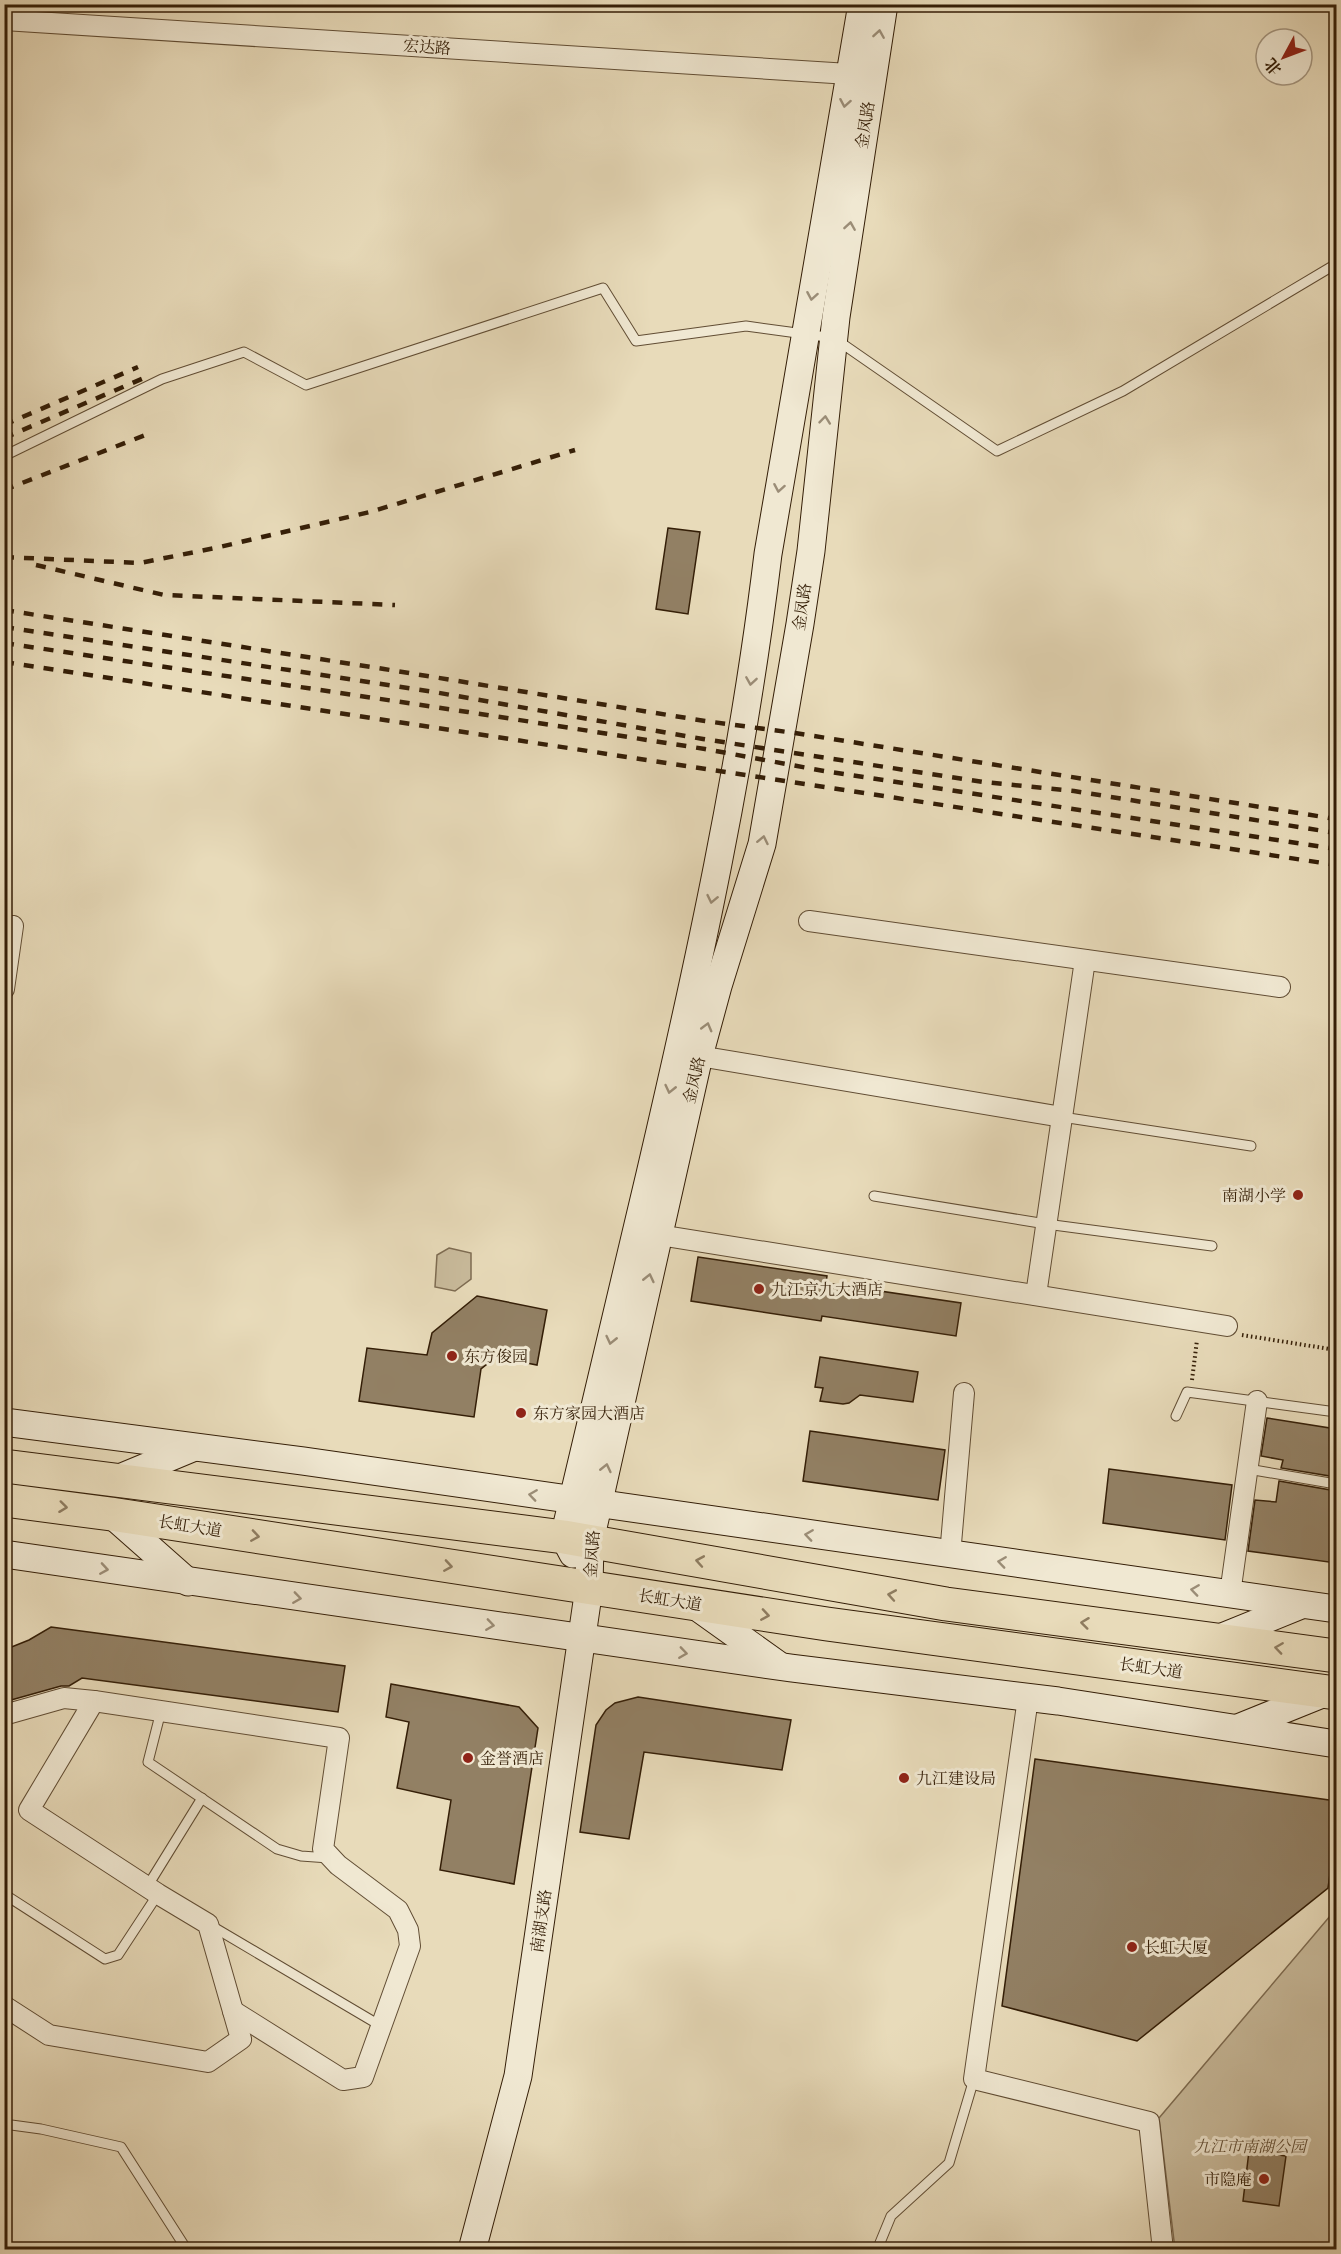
<svg xmlns="http://www.w3.org/2000/svg" width="1341" height="2254" font-family="'IM FELL French Canon','Noto Serif SC',serif">
<rect width="100%" height="100%" fill="#e8dbba"/>
<filter id="stains"><feTurbulence type="fractalNoise" baseFrequency=".00333" numOctaves="4"/><feColorMatrix values="0 0 0 0 .2 0 0 0 0 .09 0 0 0 0 .02 0 0 0 .5 -.17"/></filter>
<radialGradient id="worn" r=".72"><stop offset=".6" stop-color="#630" stop-opacity="0"/><stop offset="1" stop-color="#630" stop-opacity=".3"/></radialGradient>
<g fill="#c9bb9c" stroke="#7e6c52" stroke-width="1.5">
<polygon points="449,1248 471,1253 471,1279 455,1291 435,1287 437,1255"/>
<polygon points="1336,1909 1336,2249 1175,2249 1159,2118"/>
</g>
<g fill="#928064" stroke="#341e07" stroke-width="1.5">
<polygon points="668,528 700,532 688,614 656,609"/>
<polygon points="698,1257 827,1276 826,1283 961,1303 956,1336 822,1316 821,1321 691,1301"/>
<polygon points="477,1296 547,1310 537,1365 496,1357 481,1369 474,1417 359,1401 367,1348 427,1355 432,1333"/>
<polygon points="820,1357 918,1372 913,1402 860,1395 849,1403 843,1404 820,1401 823,1388 815,1387"/>
<polygon points="1267,1418 1336,1429 1336,1477 1281,1468 1283,1460 1261,1456"/>
<polygon points="810,1431 945,1450 938,1500 803,1481"/>
<polygon points="1109,1469 1232,1485 1225,1540 1103,1523"/>
<polygon points="1279,1481 1336,1491 1336,1563 1248,1551 1255,1500 1276,1502"/>
<polygon points="51,1627 345,1666 338,1712 82,1678 69,1686 61,1686 4,1702 4,1650 29,1640"/>
<polygon points="391,1684 519,1707 538,1728 514,1884 440,1870 451,1800 397,1788 409,1722 386,1717"/>
<polygon points="638,1697 791,1720 782,1770 644,1752 629,1839 580,1832 596,1725 606,1710 615,1703"/>
<polygon points="1035,1759 1336,1801 1336,1831 1328,1888 1137,2041 1002,2006"/>
<polygon points="1249,2151 1286,2156 1279,2206 1243,2201"/>
</g>
<g fill="none" stroke-linecap="round" stroke-linejoin="round">
<defs>
<g id="lane">
<polyline points="4,456 162,379 244,352 306,385 603,288 636,341 746,326 834,338 997,451 1123,391 1336,264"/>
<polyline points="1062,1117 1251,1146"/>
<polyline points="874,1196 1046,1224 1212,1246"/>
<polyline points="1176,1416 1187,1392 1336,1412"/>
<polyline points="1248,1469 1336,1484"/>
<polyline points="161,1711 148,1762 277,1849 301,1856 329,1858"/>
<polyline points="147,1887 202,1798"/>
<polyline points="4,1894 105,1959 118,1955 158,1894"/>
<polyline points="210,1925 381,2026"/>
<polyline points="4,2124 41,2129 121,2147 187,2250"/>
<polyline points="877,2250 891,2216 949,2163 974,2079"/>
</g>
<g id="street">
<polyline points="4,20 849,74"/>
<polyline points="809,921 1280,987"/>
<polyline points="4,989 13,926"/>
<polyline points="699,1056 1062,1117"/>
<polyline points="659,1235 1227,1326"/>
<polyline points="1036,1295 1085,960"/>
<polyline points="950,1555 964,1393"/>
<polyline points="1230,1594 1257,1401"/>
<polyline points="1028,1698 974,2079 1149,2122 1163,2250"/>
<polyline points="94,1701 339,1738 323,1849 338,1865 398,1910 408,1930 410,1946 363,2077 343,2080 233,2011"/>
<polyline points="4,1715 64,1698 94,1701 29,1810 158,1894 208,1924 241,2039 208,2062 49,2035 4,2006"/>
</g>
<g id="secondary">
<polyline points="4,1422 303,1461 1336,1609"/>
<polyline points="115,1480 192,1448"/>
<polyline points="111,1514 188,1582"/>
<polyline points="4,1554 791,1668 1058,1701 1336,1744"/>
<path d="M 573,1554 L 564,1537 C 593,1416 621,1295 650,1174 C 698,969 743,763 768,554 L 862,4"/>
<polyline points="693,1604 777,1664"/>
<polyline points="1215,1640 1301,1605"/>
<polyline points="1238,1728 1327,1692"/>
<polyline points="472,2250 518,2076 589,1588 590,1541 699,1056 718,986 762,844 800,624 811,551 836,317 884,4"/>
</g>
<g id="highway">
<polyline points="4,1466 564,1537 946,1604 1336,1656"/>
<polyline points="4,1500 111,1514 827,1624 1336,1693"/>
</g>
</defs>
<use href="#lane" stroke="#614d34" stroke-width="11"/>
<use href="#street" stroke="#614d34" stroke-width="22"/>
<use href="#secondary" stroke="#341e07" stroke-width="29"/>
<use href="#highway" stroke="#341e07" stroke-width="35"/>
<g stroke="#341e07" stroke-width="4" stroke-dasharray="1.5 3" stroke-linecap="butt">
<polyline points="1242,1335 1336,1350"/>
<polyline points="1192,1380 1197,1340"/>
</g>
<use href="#lane" stroke="#f0e8d2" stroke-width="9"/>
<use href="#street" stroke="#f0e8d2" stroke-width="20"/>
<use href="#secondary" stroke="#f0e8d2" stroke-width="27"/>
<use href="#highway" stroke="#e8dbba" stroke-width="33"/>
<g stroke="#341e07" stroke-width="4.5" stroke-dasharray="10 10" stroke-linecap="butt">
<polyline points="4,425 138,367"/>
<polyline points="4,438 144,378"/>
<polyline points="4,490 148,434"/>
<polyline points="4,557 140,563 215,548 370,512 575,450"/>
<polyline points="36,565 164,595 395,605"/>
<polyline points="4,610 384,669 705,721 795,733 1336,819"/>
<polyline points="4,627 434,692 703,739 983,782 1074,791 1336,833"/>
<polyline points="4,643 468,712 705,749 824,771 1336,849"/>
<polyline points="4,662 1336,865"/>
</g>
</g>
<defs><path id="oneway-chevron" d="M-2-3.5L2.5 0L-2 3.5" fill="none" stroke-width="1.6" stroke-linecap="round" stroke-linejoin="round" transform="scale(1.5)"/></defs>
<g stroke="#9b8d77">
<use href="#oneway-chevron" transform="translate(879 34) rotate(-81)"/>
<use href="#oneway-chevron" transform="translate(845 103) rotate(100)"/>
<use href="#oneway-chevron" transform="translate(850 226) rotate(-81)"/>
<use href="#oneway-chevron" transform="translate(812 296) rotate(100)"/>
<use href="#oneway-chevron" transform="translate(825 420) rotate(-84)"/>
<use href="#oneway-chevron" transform="translate(779 488) rotate(100)"/>
<use href="#oneway-chevron" transform="translate(751 681) rotate(99)"/>
<use href="#oneway-chevron" transform="translate(763 840) rotate(-78)"/>
<use href="#oneway-chevron" transform="translate(712 899) rotate(102)"/>
<use href="#oneway-chevron" transform="translate(707 1027) rotate(-75)"/>
<use href="#oneway-chevron" transform="translate(670 1089) rotate(103)"/>
<use href="#oneway-chevron" transform="translate(649 1278) rotate(-77)"/>
<use href="#oneway-chevron" transform="translate(611 1340) rotate(103)"/>
<use href="#oneway-chevron" transform="translate(606 1468) rotate(-77)"/>
<use href="#oneway-chevron" transform="translate(533 1495) rotate(-172)"/>
<use href="#oneway-chevron" transform="translate(809 1535) rotate(-172)"/>
<use href="#oneway-chevron" transform="translate(1002 1562) rotate(-172)"/>
<use href="#oneway-chevron" transform="translate(104 1569) rotate(9)"/>
<use href="#oneway-chevron" transform="translate(1195 1590) rotate(-172)"/>
<use href="#oneway-chevron" transform="translate(297 1598) rotate(8)"/>
<use href="#oneway-chevron" transform="translate(490 1625) rotate(8)"/>
<use href="#oneway-chevron" transform="translate(683 1653) rotate(8)"/>
</g>
<g stroke="#8e7c60">
<use href="#oneway-chevron" transform="translate(63 1507) rotate(7)"/>
<use href="#oneway-chevron" transform="translate(255 1536) rotate(9)"/>
<use href="#oneway-chevron" transform="translate(700 1561) rotate(-170)"/>
<use href="#oneway-chevron" transform="translate(448 1566) rotate(9)"/>
<use href="#oneway-chevron" transform="translate(892 1595) rotate(-170)"/>
<use href="#oneway-chevron" transform="translate(765 1615) rotate(9)"/>
<use href="#oneway-chevron" transform="translate(1085 1623) rotate(-173)"/>
<use href="#oneway-chevron" transform="translate(1279 1648) rotate(-172)"/>
</g>
<g fill="#8f2418" stroke="#f0e8d2" stroke-width="2">
<circle cx="1298" cy="1195" r="6"/>
<circle cx="759" cy="1289" r="6"/>
<circle cx="452" cy="1356" r="6"/>
<circle cx="521" cy="1413" r="6"/>
<circle cx="468" cy="1758" r="6"/>
<circle cx="904" cy="1778" r="6"/>
<circle cx="1132" cy="1947" r="6"/>
<circle cx="1264" cy="2179" r="6"/>
</g>
<g text-anchor="middle" dominant-baseline="central" stroke-width="6" stroke-linejoin="round" paint-order="stroke">
<g font-size="16" fill="#341e07" stroke="#f0e8d2">
<text transform="translate(427 47) rotate(4)">宏达路</text>
<text transform="translate(865 125) rotate(-81)">金凤路</text>
<text transform="translate(802 607) rotate(-82)">金凤路</text>
<text transform="translate(694 1080) rotate(-77)">金凤路</text>
<text transform="translate(190 1526) rotate(9)">长虹大道</text>
<text transform="translate(592 1554) rotate(-86)">金凤路</text>
<text transform="translate(670 1600) rotate(9)">长虹大道</text>
<text transform="translate(1151 1668) rotate(8)">长虹大道</text>
<text transform="translate(541 1921) rotate(-82)">南湖支路</text>
</g>
<g font-size="16" fill="#341e07" stroke="#f0e8d2" text-anchor="start">
<text x="1286" y="1195" text-anchor="end">南湖小学</text>
<text x="771" y="1289">九江京九大酒店</text>
<text x="464" y="1356">东方俊园</text>
<text x="533" y="1413">东方家园大酒店</text>
<text x="480" y="1758">金誉酒店</text>
<text x="916" y="1778">九江建设局</text>
<text x="1144" y="1947">长虹大厦</text>
<text x="1252" y="2179" text-anchor="end">市隐庵</text>
</g>
<g font-size="16" font-style="italic" fill="#614d34" stroke="#f0e8d2">
<text x="1250" y="2146">九江市南湖公园</text>
</g>
</g>
<rect width="1341" height="2254" fill="none" stroke="#e8dbba" stroke-width="24"/>
<rect x="6" y="6" width="1329" height="2242" fill="none" stroke="#341e07" stroke-width="3"/>
<rect x="12" y="12" width="1317" height="2230" fill="none" stroke="#341e07" stroke-width="1.5"/>
<g transform="translate(1284 57) rotate(229)"><circle r="28" fill="#f0e8d2" stroke="#a59781" stroke-width="1.5"/>
<path d="M0-4.5L10 22L0 15L-10 22Z" fill="#8f2418"/>
<text y="-9" font-size="16" font-weight="bold" text-anchor="middle" fill="#341e07">北</text>
</g>
<rect width="100%" height="100%" filter="url(#stains)"/>
<rect width="100%" height="100%" fill="url(#worn)"/>
</svg>
